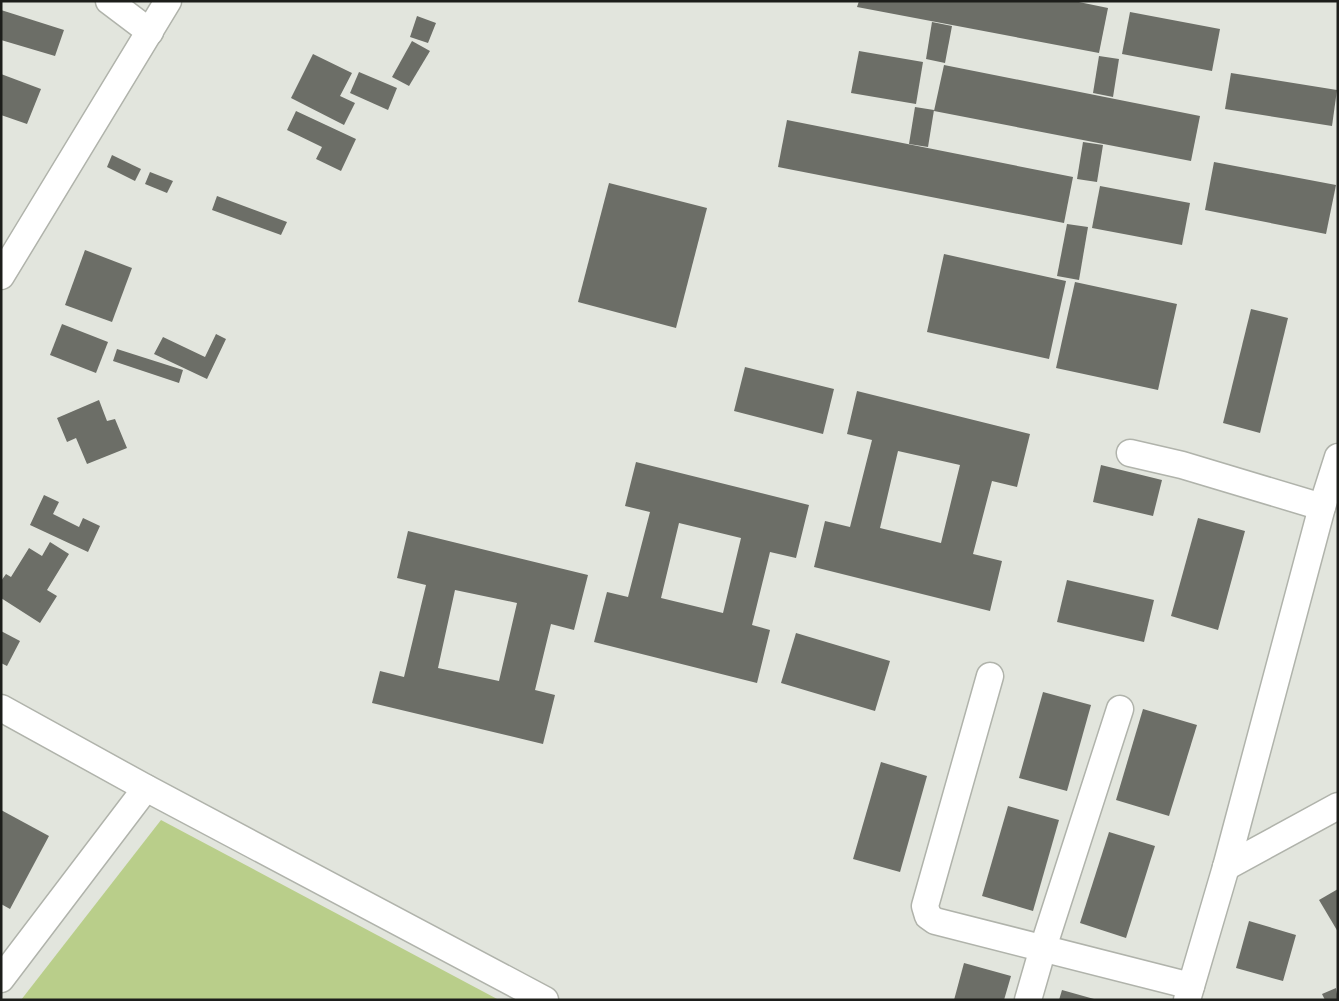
<svg xmlns="http://www.w3.org/2000/svg" width="1339" height="1001" font-family="'Varela Round',sans-serif">
<rect width="100%" height="100%" fill="#e2e5dd"/>
<polygon fill="#b9ce8a" points="161,820 499,1000 21,1000"/>
<g fill="#6c6e67" fill-rule="evenodd">
<polygon points="859,1 1074,1 1108,8 1099,53 857,7"/>
<polygon points="1,10 64,30 55,56 1,40"/>
<polygon points="1130,12 1220,29 1212,71 1122,54"/>
<polygon points="417,16 436,23 428,43 410,37"/>
<polygon points="932,22 952,26 945,63 926,59"/>
<polygon points="412,41 430,51 409,86 392,77"/>
<polygon points="859,51 923,62 916,104 851,93"/>
<polygon points="313,54 352,73 340,96 355,103 344,125 291,98"/>
<polygon points="1099,56 1119,59 1113,97 1093,93"/>
<polygon points="944,65 1200,116 1191,161 934,111"/>
<polygon points="359,72 397,88 388,110 350,93"/>
<polygon points="1231,73 1337,90 1332,126 1225,109"/>
<polygon points="1,74 41,89 27,124 1,115"/>
<polygon points="915,107 934,110 928,147 909,144"/>
<polygon points="296,111 356,139 341,171 316,159 322,147 287,130"/>
<polygon points="787,120 1073,177 1064,223 778,167"/>
<polygon points="1083,142 1103,145 1097,182 1077,179"/>
<polygon points="112,155 141,169 135,181 107,167"/>
<polygon points="1214,162 1336,185 1326,234 1205,210"/>
<polygon points="150,172 173,181 167,193 145,184"/>
<polygon points="609,183 707,208 676,328 578,302"/>
<polygon points="1100,186 1190,203 1182,245 1092,228"/>
<polygon points="217,196 287,222 281,235 212,210"/>
<polygon points="1067,224 1088,227 1079,280 1057,276"/>
<polygon points="85,250 132,268 112,322 65,305"/>
<polygon points="944,254 1066,281 1049,359 927,332"/>
<polygon points="1075,282 1177,304 1158,390 1056,368"/>
<polygon points="1251,309 1288,318 1260,433 1223,423"/>
<polygon points="62,324 108,342 96,373 50,355"/>
<polygon points="216,334 226,339 207,379 154,354 163,337 205,357"/>
<polygon points="117,349 183,370 179,383 113,361"/>
<polygon points="745,367 834,389 823,434 734,411"/>
<path d="M 857,391 L 1030,434 L 1017,487 L 992,481 L 973,554 L 1002,561 L 990,611 L 814,567 L 825,521 L 850,527 L 872,440 L 847,434 ZM 898,451 L 960,465 L 941,543 L 880,528 Z"/>
<polygon points="99,400 107,421 115,419 127,448 87,464 76,438 67,442 57,418"/>
<path d="M 636,462 L 809,505 L 796,558 L 770,552 L 752,625 L 770,630 L 757,683 L 594,642 L 607,592 L 628,597 L 650,512 L 625,506 ZM 679,523 L 741,538 L 723,613 L 661,598 Z"/>
<polygon points="1101,465 1162,480 1153,516 1093,502"/>
<polygon points="44,495 59,502 53,514 79,527 83,518 100,526 88,552 30,525"/>
<polygon points="1198,518 1245,531 1218,630 1171,616"/>
<path d="M 408,531 L 588,575 L 574,630 L 551,624 L 535,690 L 555,695 L 543,744 L 372,703 L 380,671 L 404,677 L 426,585 L 397,578 ZM 455,590 L 517,603 L 499,681 L 438,668 Z"/>
<polygon points="50,542 69,554 47,590 57,596 40,623 1,598 1,581 6,574 11,577 29,548 42,556"/>
<polygon points="1067,580 1154,600 1144,642 1057,622"/>
<polygon points="1,631 20,641 7,666 1,663"/>
<polygon points="796,633 890,661 875,711 781,683"/>
<polygon points="1043,692 1091,705 1067,791 1019,778"/>
<polygon points="1143,709 1197,725 1169,816 1116,800"/>
<polygon points="881,762 927,776 900,872 853,859"/>
<polygon points="1008,806 1059,820 1033,911 982,896"/>
<polygon points="1,810 49,836 10,909 1,904"/>
<polygon points="1109,832 1155,846 1126,938 1080,923"/>
<polygon points="1338,889 1338,932 1319,900"/>
<polygon points="1249,921 1296,935 1283,981 1236,968"/>
<polygon points="964,963 1011,976 1004,1000 954,1000"/>
<polygon points="1336,988 1338,1000 1325,1000 1322,994"/>
<polygon points="1062,990 1094,999 1093,1000 1059,1000"/>
</g>
<g fill="none" stroke-linecap="round" stroke-linejoin="round">
<defs>
<g id="minor">
<polyline points="109,1 150,32"/>
<polyline points="1,276 168,1"/>
<polyline points="1130,453 1182,465 1322,507"/>
<polyline points="990,676 925,906 928,916 935,921 1191,986"/>
<polyline points="1,708 146,788 545,1000"/>
<polyline points="1226,867 1338,806"/>
<polyline points="1,979 146,788"/>
<polyline points="1028,1000 1043,948 1120,709"/>
<polyline points="1187,1000 1226,867 1322,507 1338,457"/>
</g>
</defs>
<use href="#minor" stroke="#b0b3ab" stroke-width="29"/>
<use href="#minor" stroke="#fff" stroke-width="26"/>
</g>
<rect width="1339" height="1001" fill="none" stroke="#1d1e1b" stroke-width="5"/>
</svg>
